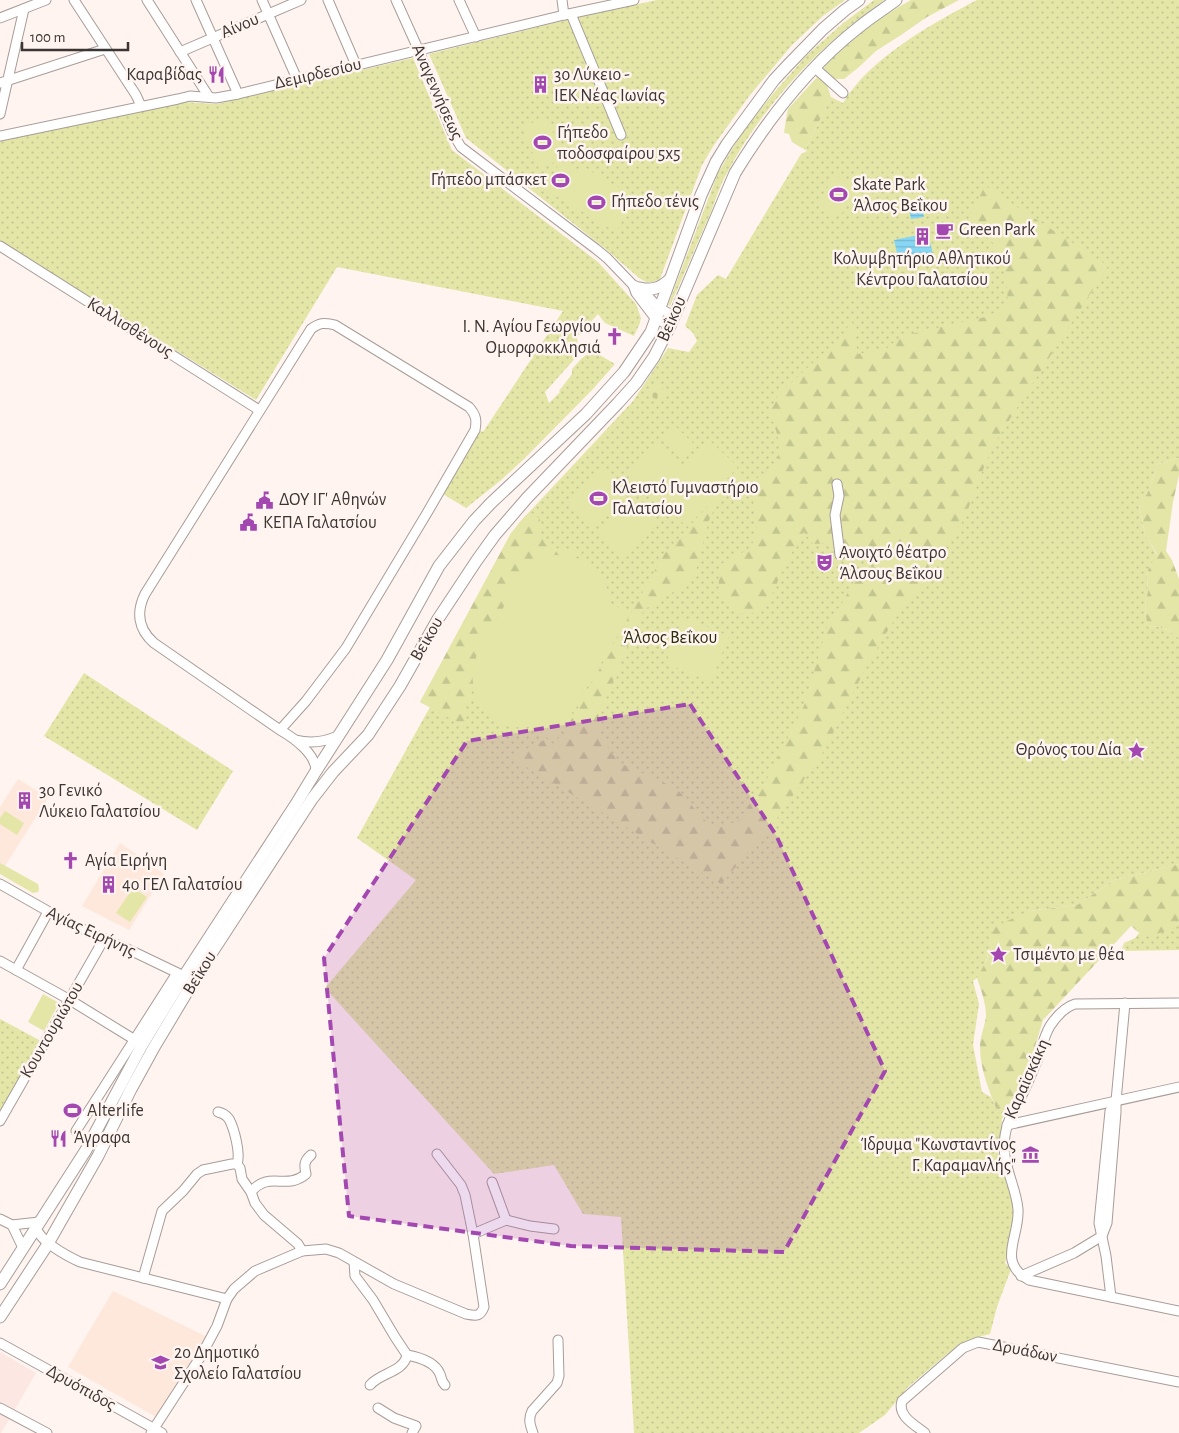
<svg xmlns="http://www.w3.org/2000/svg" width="1179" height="1433" font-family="'Alegreya Sans',sans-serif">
<defs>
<pattern id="grass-dots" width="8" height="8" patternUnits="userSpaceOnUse" patternTransform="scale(1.25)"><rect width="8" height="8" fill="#e3e6a7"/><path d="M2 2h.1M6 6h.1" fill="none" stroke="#c4c690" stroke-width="1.8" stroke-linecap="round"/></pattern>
<pattern id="forest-firs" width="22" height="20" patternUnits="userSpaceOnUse" patternTransform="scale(1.25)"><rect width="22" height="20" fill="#e3e6a7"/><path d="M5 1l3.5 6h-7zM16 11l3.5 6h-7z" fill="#c4c690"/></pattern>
<pattern id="cemetery-stones" width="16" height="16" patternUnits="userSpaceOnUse" patternTransform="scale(1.25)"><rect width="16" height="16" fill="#e3e6a7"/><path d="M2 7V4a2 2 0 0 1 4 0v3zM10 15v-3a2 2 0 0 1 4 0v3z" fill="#c4c690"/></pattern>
<pattern id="water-rules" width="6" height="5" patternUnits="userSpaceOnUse" patternTransform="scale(1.25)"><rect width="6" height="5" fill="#87d6f4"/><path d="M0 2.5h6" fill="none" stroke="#75b8d2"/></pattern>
</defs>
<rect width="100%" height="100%" fill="#fff4ef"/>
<polygon fill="#fce7e2" points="0,1352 36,1373 1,1433 0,1433"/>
<g fill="#fee7db">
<polygon points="18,779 48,798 5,866 0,863 0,807"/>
<polygon points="120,843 164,874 129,930 82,906"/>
<polygon points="113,1291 207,1337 156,1417 68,1367"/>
</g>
<g fill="url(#grass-dots)">
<polygon points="657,0 845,0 823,16 792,45 750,95 714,145 702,165 660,279 653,282 646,282 639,278 608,251 466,138 429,54 578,17"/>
<path d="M 874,0 L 884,0 C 820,45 764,103 727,173 C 720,185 716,199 711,212 C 697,243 684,275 670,306 L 668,305 L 718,173 L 741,134 L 772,95 L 806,56 L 842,24 Z"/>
<path d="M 977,0 L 1179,0 L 1179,458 L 1158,464 L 1147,494 L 1139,505 L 1145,534 L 1157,555 L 1148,570 L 1147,579 L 1148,591 L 1145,605 L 1147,626 C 1160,626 1169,629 1179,638 L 1179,864 L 1114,880 L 1077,905 L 1029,911 L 990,940 C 988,954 986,973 973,981 L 979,1004 L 973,1045 L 982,1092 L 991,1097 L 997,1110 L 1013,1099 L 1002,1119 L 998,1152 L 1016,1209 L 1015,1224 L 1005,1263 L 1011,1269 L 997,1307 L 990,1334 L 974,1338 L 962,1344 L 946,1355 L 908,1387 L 885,1415 L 859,1433 L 634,1433 L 621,1217 L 583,1214 L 554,1165 L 494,1174 L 325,988 L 416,880 L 357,838 L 430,707 L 420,702 L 519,523 L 633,401 L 668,348 L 689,352 L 697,341 L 693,333 L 685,326 L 697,295 L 718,275 L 726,279 L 801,154 L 807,151 L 806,148 L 831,97 L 843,103 C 870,58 931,24 977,0 Z"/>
<polygon points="413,58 452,150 598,262 636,304 641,318 640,323 634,336 605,323 598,314 577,337 579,354 545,392 549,403 560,392 559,391 572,374 572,369 582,358 593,351 615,364 592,390 525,458 500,481 466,508 443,494 479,430 483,432 563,311 337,267 256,400 0,241 0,140 184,102 217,104"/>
<polygon points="84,673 233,771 197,830 44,736"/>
<polygon points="1179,923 1179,950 1121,951 1124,943 1135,938 1139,933 1151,934"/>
<polygon points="0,1019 41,1041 0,1116"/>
</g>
<g fill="url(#forest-firs)">
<path d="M 911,0 L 959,0 L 927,17 L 901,35 L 876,51 L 859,67 L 844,79 L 835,79 L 825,74 L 823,69 L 826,65 C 851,40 879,17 911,0 Z"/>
<polygon points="819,75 827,85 831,97 806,148 807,151 792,142 789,134 784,133 787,113 788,109"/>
<path d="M 985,186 L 1108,266 L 992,447 L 964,519 L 927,579 L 902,607 L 870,660 L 823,752 L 776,820 L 721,884 L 510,757 L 544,740 L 557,745 L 664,554 L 739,472 L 741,481 L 716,506 L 709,520 L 695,574 L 685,585 L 645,609 L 638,621 L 601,711 L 601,733 L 611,753 L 624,765 L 676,788 L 709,825 L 720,827 L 738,821 L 767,779 L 804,706 L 827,627 L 837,609 L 840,607 L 868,555 L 856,544 L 835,549 L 831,543 L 813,544 L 803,531 C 795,546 788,561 780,576 C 776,585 772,597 766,604 C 749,623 732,612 718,595 L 720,565 C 726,561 746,552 750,547 C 764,529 753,504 749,485 C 755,480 772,467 776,461 C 784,446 774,425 769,411 L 779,394 L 840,338 L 852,321 L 858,354 L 887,348 L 902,336 L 985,317 L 1008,306 C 1007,289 1007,271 1000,255 C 994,240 979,229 968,219 Z"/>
<path d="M 1179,458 L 1179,475 L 1173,502 L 1166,551 L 1172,560 L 1179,579 L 1179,638 C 1169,629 1160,626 1147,626 L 1145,605 L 1148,591 L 1147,579 L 1148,570 L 1157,554 L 1145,534 L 1139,504 L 1147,494 L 1158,464 Z"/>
<path d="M 532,513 L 540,519 C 540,558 555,545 581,550 L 582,555 C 576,558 573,556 567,556 C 548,554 534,562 521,576 L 477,655 C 471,672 474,683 471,699 L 463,704 L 466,727 L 420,702 L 511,533 L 526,515 Z"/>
<path d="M 1179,864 L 1179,923 L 1178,923 L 1175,928 C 1164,932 1148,938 1138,932 C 1135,930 1134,928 1131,926 L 1043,1020 L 1033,1053 L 1024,1078 L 1013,1099 L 997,1111 C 989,1090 980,1069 980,1047 C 980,1036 985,1026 986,1016 C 986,1003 981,990 977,978 L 987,960 L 990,940 L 993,936 L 992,928 L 1029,911 L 1077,905 L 1114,880 Z"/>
</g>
<polygon fill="url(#cemetery-stones)" points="656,384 667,391 659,402 648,394"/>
<g fill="#e3e6a7">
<polygon points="546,117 564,158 539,169 522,127"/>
<polygon points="561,161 578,171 576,176 582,166 636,198 616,232 544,189"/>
<path d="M 835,175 L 859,190 L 840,216 L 836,216 C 830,212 820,208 820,200 Z"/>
<polygon points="673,424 696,446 684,460 660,438"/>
<polygon points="710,441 738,467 684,524 628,471 656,442 684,468"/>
<polygon points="602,468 628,493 594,528 568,503"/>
<polygon points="631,497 659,523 626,558 598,532"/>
<path d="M 555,555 C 588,556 609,571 610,606 L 614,608 L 616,606 L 630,614 L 555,742 L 541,734 L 543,730 C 530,723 527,729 513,727 C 477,721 466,686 477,655 L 521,576 C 531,565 541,559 555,555 Z"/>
<polygon points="683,617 729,636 711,682 666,663"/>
<polygon points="5,811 24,823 17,835 0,824 0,818"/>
<polygon points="0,863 38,884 39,889 38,892 33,893 0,874"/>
<polygon points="133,888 147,897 130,922 116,913"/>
<polygon points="43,994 59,1003 44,1031 28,1022"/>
</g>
<g fill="url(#water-rules)">
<polygon points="922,207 924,217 911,219 909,209"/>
<polygon points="928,233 934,259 900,266 894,240"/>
</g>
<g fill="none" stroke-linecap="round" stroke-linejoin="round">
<defs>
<g id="minor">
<polyline points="74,0 136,95 141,106"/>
<polyline points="147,0 209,97"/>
<polyline points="196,0 238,94"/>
<polyline points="262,0 297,79"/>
<polyline points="328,0 356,65"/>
<polyline points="396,0 419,51 452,132 461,147 596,249 607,258 633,285 640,288 659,308 674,316"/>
<polyline points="459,0 476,37"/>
<polyline points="562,0 564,15"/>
<polyline points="571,14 621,135"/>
<polyline points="0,18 46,0"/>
<polyline points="180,52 301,0"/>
<polyline points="815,68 843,93"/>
<polyline points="0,83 105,49"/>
<polyline points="0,114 24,9"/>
<polyline points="0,136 178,99 190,96 216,98 238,94 564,15 634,0"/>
<polyline points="0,246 259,410"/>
<polyline points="633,285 636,293 655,318 670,326"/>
<polyline points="837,484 839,496 835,515 840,555"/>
<path d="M 280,730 L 306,701 L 346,648 L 427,513 L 475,430 C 477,420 476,415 469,407 L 335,325 C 324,322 319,323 311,329 L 145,594 C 136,612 138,629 154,643 L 280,730 C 294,738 316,754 316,771"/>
<path d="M 296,740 C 311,744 324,742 338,736"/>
<polyline points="0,884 67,922 134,952 184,976"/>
<polyline points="0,961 70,1000 135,1040 139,1044"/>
<polyline points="16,970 48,912"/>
<path d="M 1179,1003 L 1075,1004 C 1065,1007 1056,1017 1050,1026 C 1044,1036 1041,1050 1037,1061 C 1032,1072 1028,1083 1023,1093 C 1013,1113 1005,1122 1004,1146 C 1004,1168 1016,1187 1018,1209 C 1020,1237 996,1262 1029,1280 L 1179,1311"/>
<path d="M 218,1112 C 223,1113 226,1115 229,1119 C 234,1128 241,1154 237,1164"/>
<polyline points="0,1121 104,939"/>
<polyline points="1007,1125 1179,1087"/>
<polyline points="76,1131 177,973"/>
<path d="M 251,1192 C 269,1170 286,1191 306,1174 C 304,1165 304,1161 311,1155"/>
<polyline points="0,1219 12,1225 39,1222"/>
<polyline points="506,1220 530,1226 554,1229"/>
<polyline points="12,1225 23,1248"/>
<path d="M 36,1227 C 39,1241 67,1256 80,1262 L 227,1299 L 234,1289 L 255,1271 L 302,1251 L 326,1249 L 339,1253 L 394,1284 L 466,1314 C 476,1316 480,1317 484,1307 L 473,1234 L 465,1195 L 461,1185 L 437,1154"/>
<polyline points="473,1234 506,1220 492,1182"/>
<path d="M 354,1262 L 355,1276 L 373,1300 L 395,1337 L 407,1355 C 418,1357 435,1362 440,1374 C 442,1379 441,1381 445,1385"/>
<polyline points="1021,1276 1074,1253 1102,1236 1107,1223 1116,1112 1116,1101 1125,1003"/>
<polyline points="143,1278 162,1211 183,1191 197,1174 203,1170 232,1164 237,1164 240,1168 242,1179 251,1192 255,1203 264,1215 298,1244 302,1251"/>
<polyline points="1111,1297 1106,1256 1099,1223 1110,1111 1115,1102"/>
<polyline points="0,1343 162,1433"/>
<path d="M 370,1385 C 380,1373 404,1372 407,1355"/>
<polyline points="0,1408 47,1433"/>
<polyline points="378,1408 394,1418 416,1426 412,1433"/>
<polyline points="151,1433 201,1356 217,1326 227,1299"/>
<path d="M 533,1433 C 530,1425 528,1419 532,1411 L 557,1383 L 559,1376 L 558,1340"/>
<path d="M 925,1433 C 915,1425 897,1416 902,1401 L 963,1348 L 978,1342 L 1179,1382"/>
</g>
<g id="major">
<path d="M 640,288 C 652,291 660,288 669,280"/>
<polyline points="0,1284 86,1150 141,1047 184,976 296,804 316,771 387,660 439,566 474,521 491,503 586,414 624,372 651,332 701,195 716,162 727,144 774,80 788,65 823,29 845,10 859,0"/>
<path d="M 0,1317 L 46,1247 L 98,1156 L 131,1089 L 153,1049 L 196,977 L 312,799 L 333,772 L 368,735 L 400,686 L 438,619 L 477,560 L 495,535 L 527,498 L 618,403 L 636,383 L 654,357 L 670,326 L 735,173 C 768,119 808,67 859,27 C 871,17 884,9 896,0"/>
</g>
</defs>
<use href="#minor" stroke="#a79d98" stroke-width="11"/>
<use href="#major" stroke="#a79d98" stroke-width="13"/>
<use href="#minor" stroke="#fff" stroke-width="9"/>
<use href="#major" stroke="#fff" stroke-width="11"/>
</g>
<path fill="#a347b1" fill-opacity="0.2" stroke="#a347b1" stroke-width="4" stroke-dasharray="10 6" stroke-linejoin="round" d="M 690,704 L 776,835 L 885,1071 L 784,1252 L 571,1246 L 349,1216 L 324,958 L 467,741 Z"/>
<defs>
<symbol id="restaurant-bare" viewBox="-9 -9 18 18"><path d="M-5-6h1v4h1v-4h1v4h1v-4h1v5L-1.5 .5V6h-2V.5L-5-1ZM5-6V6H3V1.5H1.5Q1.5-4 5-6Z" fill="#a347b1" stroke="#fff4ef" stroke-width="2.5" paint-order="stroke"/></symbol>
<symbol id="building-bare" viewBox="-9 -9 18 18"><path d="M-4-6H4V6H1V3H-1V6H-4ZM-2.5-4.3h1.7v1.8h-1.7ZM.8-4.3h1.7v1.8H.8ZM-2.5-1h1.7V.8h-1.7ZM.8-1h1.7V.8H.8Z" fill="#a347b1" stroke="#fff4ef" stroke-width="2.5" paint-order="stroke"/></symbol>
<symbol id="stadium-bare" viewBox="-9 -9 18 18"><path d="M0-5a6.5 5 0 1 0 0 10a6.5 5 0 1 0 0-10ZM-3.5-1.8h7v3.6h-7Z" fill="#a347b1" stroke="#fff4ef" stroke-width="2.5" paint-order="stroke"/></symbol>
<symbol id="cafe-bare" viewBox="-9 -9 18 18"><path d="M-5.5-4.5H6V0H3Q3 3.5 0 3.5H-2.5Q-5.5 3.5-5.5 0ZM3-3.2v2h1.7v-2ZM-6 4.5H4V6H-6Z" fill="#a347b1" stroke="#fff4ef" stroke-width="2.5" paint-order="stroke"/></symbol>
<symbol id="church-bare" viewBox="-9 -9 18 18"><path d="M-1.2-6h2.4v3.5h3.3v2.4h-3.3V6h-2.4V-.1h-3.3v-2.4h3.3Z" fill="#a347b1" stroke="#fff4ef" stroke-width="2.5" paint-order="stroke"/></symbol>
<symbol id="civic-bare" viewBox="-9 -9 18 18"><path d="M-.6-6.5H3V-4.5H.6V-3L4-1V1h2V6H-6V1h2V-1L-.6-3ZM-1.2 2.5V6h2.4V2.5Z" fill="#a347b1" stroke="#fff4ef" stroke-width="2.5" paint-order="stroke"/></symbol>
<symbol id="theatre-bare" viewBox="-9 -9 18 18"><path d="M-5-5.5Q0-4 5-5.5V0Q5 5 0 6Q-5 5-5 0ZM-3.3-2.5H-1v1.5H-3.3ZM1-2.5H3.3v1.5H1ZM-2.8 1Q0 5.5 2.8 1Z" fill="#a347b1" stroke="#fff4ef" stroke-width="2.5" paint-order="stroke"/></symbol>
<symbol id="sight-bare" viewBox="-9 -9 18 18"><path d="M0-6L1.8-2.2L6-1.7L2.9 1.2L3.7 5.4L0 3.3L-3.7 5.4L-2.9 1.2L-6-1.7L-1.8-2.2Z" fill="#a347b1" stroke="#fff4ef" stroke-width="2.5" paint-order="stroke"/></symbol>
<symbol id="museum-bare" viewBox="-9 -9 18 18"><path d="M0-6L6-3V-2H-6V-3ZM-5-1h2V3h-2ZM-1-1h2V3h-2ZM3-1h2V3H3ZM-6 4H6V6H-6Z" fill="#a347b1" stroke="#fff4ef" stroke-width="2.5" paint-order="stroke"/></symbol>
<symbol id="school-bare" viewBox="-9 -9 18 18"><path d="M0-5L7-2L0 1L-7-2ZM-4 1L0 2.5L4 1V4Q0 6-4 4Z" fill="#a347b1" stroke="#fff4ef" stroke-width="2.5" paint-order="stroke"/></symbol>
</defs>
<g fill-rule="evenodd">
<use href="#restaurant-bare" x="204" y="62" width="25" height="25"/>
<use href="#building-bare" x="528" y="72" width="25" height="25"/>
<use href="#stadium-bare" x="530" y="130" width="25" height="25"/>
<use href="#stadium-bare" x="548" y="168" width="25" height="25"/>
<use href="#stadium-bare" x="826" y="182" width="25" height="25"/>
<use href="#stadium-bare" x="584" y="190" width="25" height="25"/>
<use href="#cafe-bare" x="932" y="218" width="25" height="25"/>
<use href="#building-bare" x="910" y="224" width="25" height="25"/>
<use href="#church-bare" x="602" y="324" width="25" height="25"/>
<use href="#stadium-bare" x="586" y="486" width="25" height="25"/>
<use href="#civic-bare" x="252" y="488" width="25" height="25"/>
<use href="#civic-bare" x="236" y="510" width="25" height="25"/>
<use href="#theatre-bare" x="812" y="550" width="25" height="25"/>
<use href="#sight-bare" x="1124" y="738" width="25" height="25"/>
<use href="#building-bare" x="12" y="788" width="25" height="25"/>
<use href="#church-bare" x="58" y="848" width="25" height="25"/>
<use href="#building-bare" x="96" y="872" width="25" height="25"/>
<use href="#sight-bare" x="986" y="942" width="25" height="25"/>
<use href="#stadium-bare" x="60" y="1098" width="25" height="25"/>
<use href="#restaurant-bare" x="46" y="1126" width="25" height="25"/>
<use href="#museum-bare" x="1018" y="1142" width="25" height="25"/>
<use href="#school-bare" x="148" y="1350" width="25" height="25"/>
</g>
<g text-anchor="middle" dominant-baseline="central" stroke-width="5" stroke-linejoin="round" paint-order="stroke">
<g font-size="18" fill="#3b3634" stroke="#fff4ef">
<text transform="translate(240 26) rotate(-23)">Αίνου</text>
<text transform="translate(318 74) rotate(-13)">Δεμιρδεσίου</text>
<text transform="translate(437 92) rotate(66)">Αναγεννήσεως</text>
<text transform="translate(672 319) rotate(-66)">Βεΐκου</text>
<text transform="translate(130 328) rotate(32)">Καλλισθένους</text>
<text transform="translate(427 639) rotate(-60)">Βεΐκου</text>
<text transform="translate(91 932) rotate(25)">Αγίας Ειρήνης</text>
<text transform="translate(200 973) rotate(-58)">Βεΐκου</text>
<text transform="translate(52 1030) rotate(-60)">Κουντουριώτου</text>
<text transform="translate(1027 1079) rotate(-66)">Καραϊσκάκη</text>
<text transform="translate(1025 1351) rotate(11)">Δρυάδων</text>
<text transform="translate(81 1388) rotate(29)">Δρυόπιδος</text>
</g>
<g font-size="18" fill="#3b3634" stroke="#fff4ef" text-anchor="start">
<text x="202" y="75" text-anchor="end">Καραβίδας</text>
<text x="554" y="75">3ο Λύκειο -<tspan x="554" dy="21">ΙΕΚ Νέας Ιωνίας</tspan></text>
<text x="557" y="133">Γήπεδο<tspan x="557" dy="21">ποδοσφαίρου 5x5</tspan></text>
<text x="547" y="180" text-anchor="end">Γήπεδο μπάσκετ</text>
<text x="853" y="185">Skate Park<tspan x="853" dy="21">Άλσος Βεΐκου</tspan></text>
<text x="611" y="202">Γήπεδο τένις</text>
<text x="959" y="230">Green Park</text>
<text x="922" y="259" text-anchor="middle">Κολυμβητήριο Αθλητικού<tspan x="922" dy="21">Κέντρου Γαλατσίου</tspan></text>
<text x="601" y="327" text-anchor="end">Ι. Ν. Αγίου Γεωργίου<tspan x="601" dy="21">Ομορφοκκλησιά</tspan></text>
<text x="612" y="488">Κλειστό Γυμναστήριο<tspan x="612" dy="21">Γαλατσίου</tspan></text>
<text x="279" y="500">ΔΟΥ ΙΓ' Αθηνών</text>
<text x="263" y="523">ΚΕΠΑ Γαλατσίου</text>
<text x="839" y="553">Ανοιχτό θέατρο<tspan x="839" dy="21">Άλσους Βεΐκου</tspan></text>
<text x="1122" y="750" text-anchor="end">Θρόνος του Δία</text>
<text x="39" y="791">3ο Γενικό<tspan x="39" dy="21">Λύκειο Γαλατσίου</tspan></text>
<text x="85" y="861">Αγία Ειρήνη</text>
<text x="122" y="885">4ο ΓΕΛ Γαλατσίου</text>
<text x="1013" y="955">Τσιμέντο με θέα</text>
<text x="87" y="1111">Alterlife</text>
<text x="73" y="1138">Άγραφα</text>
<text x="1016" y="1145" text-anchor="end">Ίδρυμα "Κωνσταντίνος<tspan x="1016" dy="21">Γ. Καραμανλής"</tspan></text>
<text x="174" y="1353">2ο Δημοτικό<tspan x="174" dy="21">Σχολείο Γαλατσίου</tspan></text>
</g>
<g font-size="18" fill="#2c2d0f" stroke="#fff4ef">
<text x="670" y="638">Άλσος Βεΐκου</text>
</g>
</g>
<path d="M22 42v8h106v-8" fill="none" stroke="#3b3634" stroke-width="2.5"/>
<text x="30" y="42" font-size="15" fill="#3b3634" stroke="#fff4ef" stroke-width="4" paint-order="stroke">100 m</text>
</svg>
